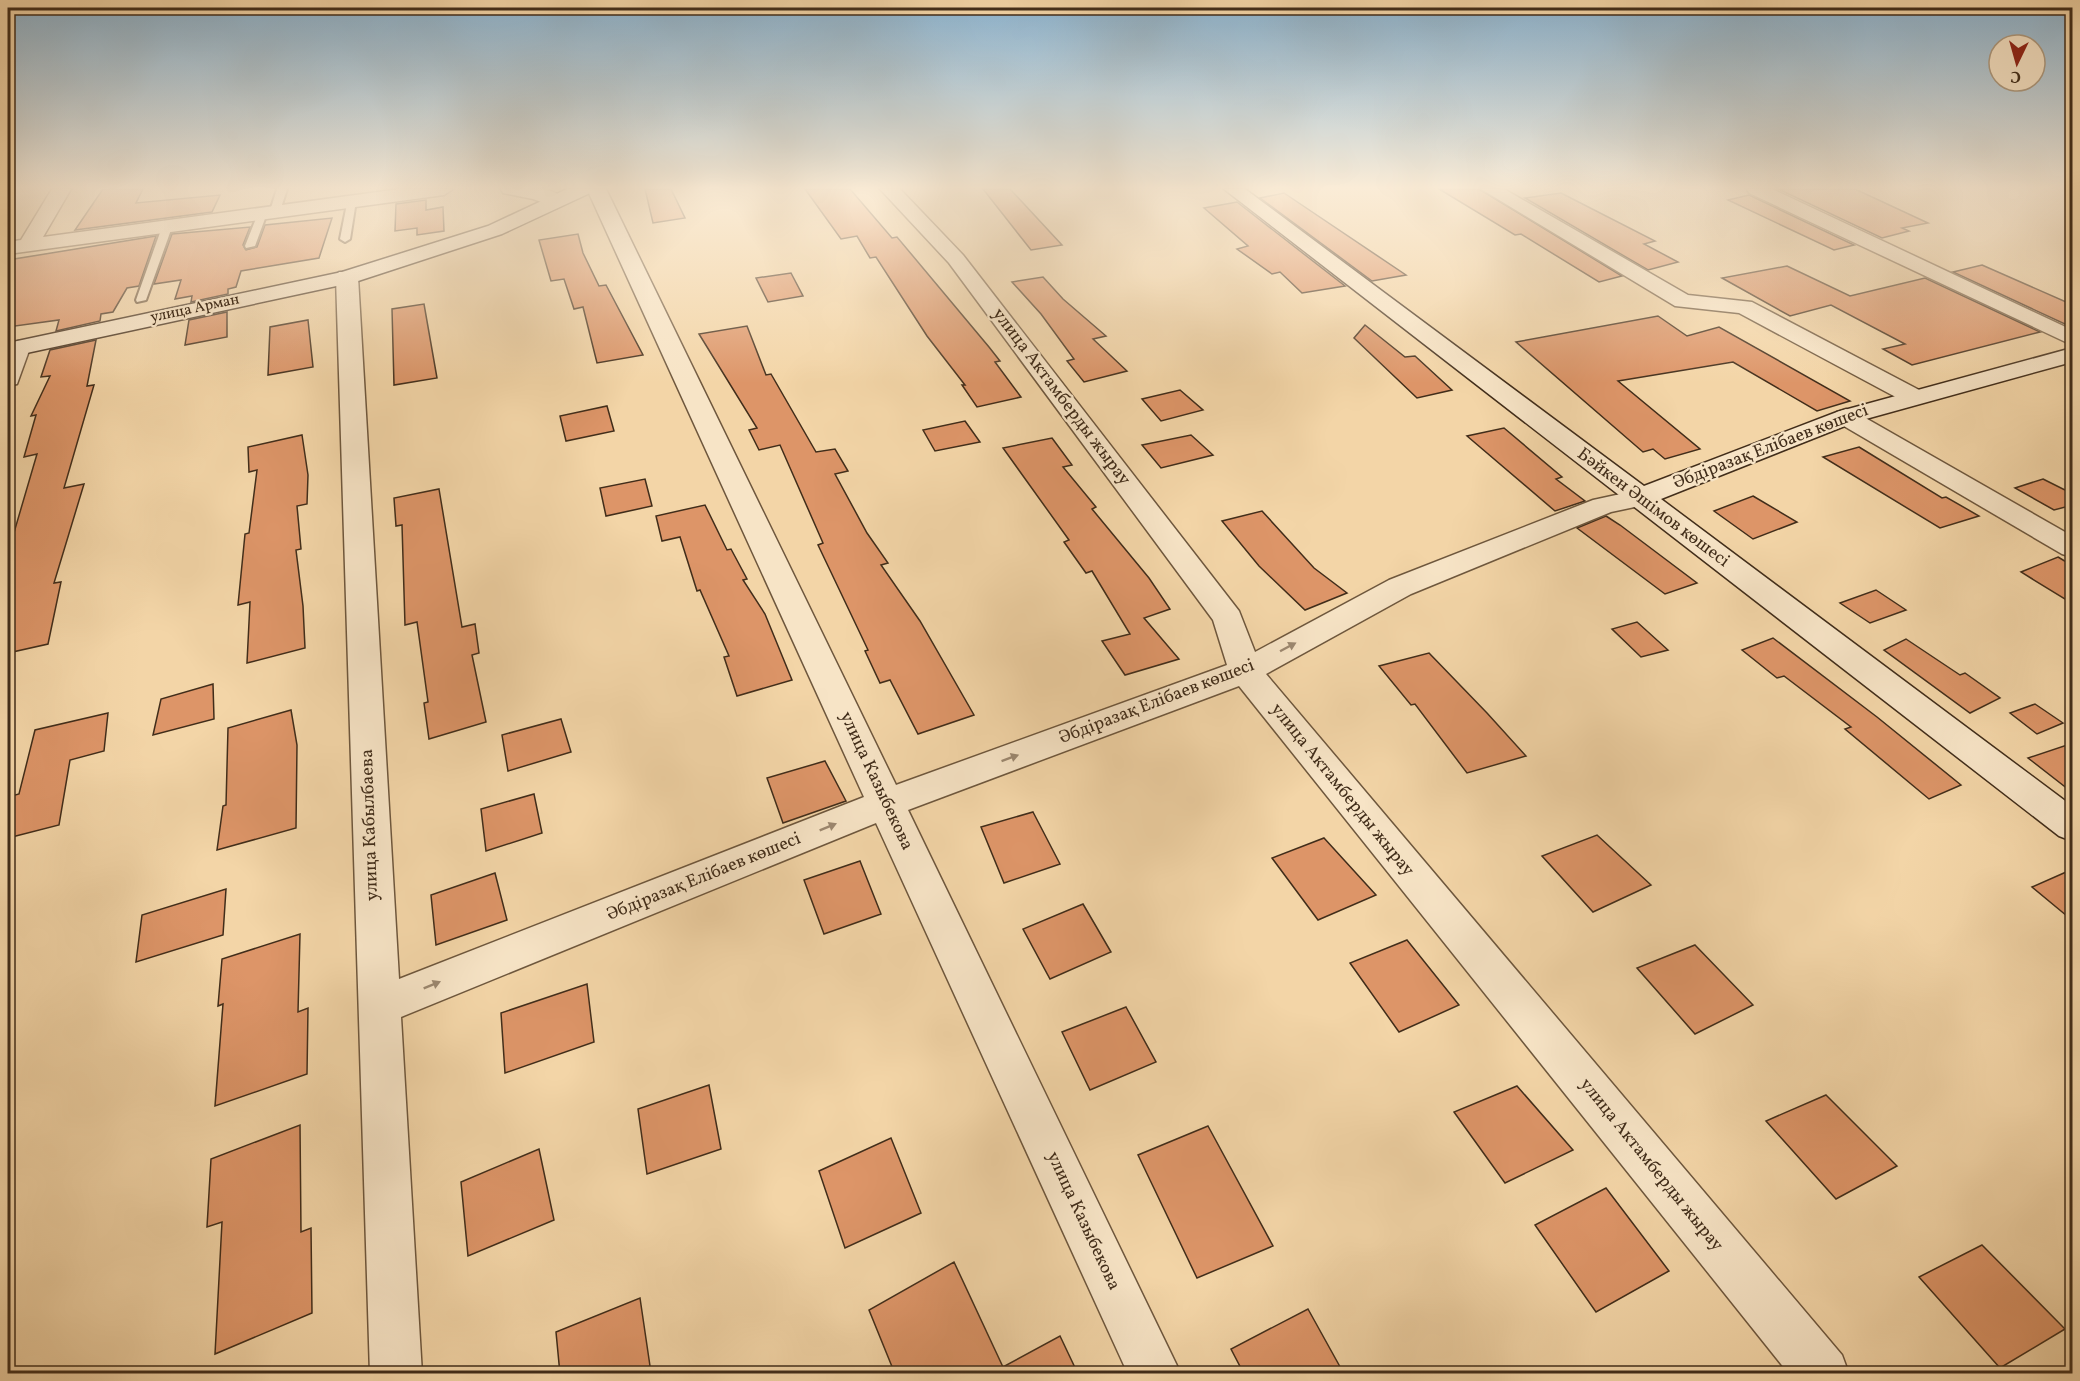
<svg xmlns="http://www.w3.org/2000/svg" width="2080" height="1381" font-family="Vollkorn,serif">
<rect width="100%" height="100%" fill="#f3d5a7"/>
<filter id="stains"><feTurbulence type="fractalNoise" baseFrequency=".00333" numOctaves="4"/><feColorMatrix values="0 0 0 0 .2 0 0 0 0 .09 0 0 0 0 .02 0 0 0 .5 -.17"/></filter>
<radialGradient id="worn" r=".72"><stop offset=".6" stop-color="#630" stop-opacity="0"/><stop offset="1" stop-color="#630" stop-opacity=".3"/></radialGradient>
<g fill="#dd9568" stroke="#412d1a" stroke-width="1.5">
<polygon points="103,189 143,189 136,203 220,195 212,212 75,230"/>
<polygon points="645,189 671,189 685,218 653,223"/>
<polygon points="805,189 850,189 892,238 897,237 989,347 1000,361 995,362 1021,397 977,407 962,385 965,385 927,336 876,257 870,258 857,236 841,239"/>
<polygon points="983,189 1010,189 1062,245 1031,250"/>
<polygon points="1439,189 1479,189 1622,276 1599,282 1521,234 1515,235"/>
<polygon points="1778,189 1855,189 1928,223 1902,228 1909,231 1882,238"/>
<polygon points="1284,193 1406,275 1372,281 1260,198"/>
<polygon points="1561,193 1655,241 1644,244 1678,262 1648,270 1525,198"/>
<polygon points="1749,195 1854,245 1834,250 1728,200"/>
<polygon points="426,200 426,210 443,207 444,231 417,235 417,228 395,231 396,204"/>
<polygon points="1237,202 1345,286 1302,293 1280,272 1272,274 1237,249 1248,246 1204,208"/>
<polygon points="332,218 319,258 241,271 236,287 228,289 228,294 191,302 192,296 175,299 181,280 154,284 172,234 250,227 243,245 246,250 257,247 265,225"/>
<polygon points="578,234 583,253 599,286 606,285 643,355 597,363 583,307 574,309 564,279 551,281 539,240"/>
<polygon points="156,236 139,286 127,288 113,312 101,314 100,321 56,331 59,320 8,327 8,260"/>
<polygon points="1982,265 2073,305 2073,324 2067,325 1953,272"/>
<polygon points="1787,266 1850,296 1925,278 2040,332 1912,365 1883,349 1905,344 1831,305 1790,316 1722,278"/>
<polygon points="791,273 803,296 768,302 756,278"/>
<polygon points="1043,277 1063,299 1106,336 1093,339 1127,371 1084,382 1067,361 1074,359 1041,314 1012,282"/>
<polygon points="424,304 437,378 394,385 392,309"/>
<polygon points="227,312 227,337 185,345 189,320"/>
<polygon points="1658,316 1687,336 1719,327 1850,401 1817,411 1733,362 1618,381 1700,449 1665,459 1653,449 1643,452 1516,342"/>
<polygon points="308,320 313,367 268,375 270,327"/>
<polygon points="1365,325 1405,357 1415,356 1452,390 1417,398 1354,338"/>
<polygon points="747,326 766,375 771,374 816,452 835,449 848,471 835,474 867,533 888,563 881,565 920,621 974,715 918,734 890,680 880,683 865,651 868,650 818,545 823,543 780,445 759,450 749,430 757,428 699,334"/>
<polygon points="96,340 87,386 94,385 64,488 84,484 54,583 61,582 48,644 8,653 8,553 37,454 24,457 36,415 31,416 50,376 41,377 50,350"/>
<polygon points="1180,390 1203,410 1161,421 1142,399"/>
<polygon points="607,406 614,431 566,441 560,416"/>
<polygon points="965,421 980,442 935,451 923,430"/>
<polygon points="1504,428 1562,477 1556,479 1585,501 1555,511 1467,436"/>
<polygon points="302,435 308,475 307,504 297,506 301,549 296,550 303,606 305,648 247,663 250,602 238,605 245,534 249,533 257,470 249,472 248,447"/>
<polygon points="1191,435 1213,455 1161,468 1142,445"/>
<polygon points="1052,438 1072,465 1063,467 1096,507 1092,509 1149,578 1170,609 1144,618 1179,659 1125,675 1102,641 1130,634 1092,571 1086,573 1064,542 1069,540 1003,448"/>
<polygon points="1859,447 1942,498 1946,497 1979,516 1940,528 1823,457"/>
<polygon points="645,479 652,506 606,516 600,488"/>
<polygon points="2043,479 2073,494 2073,505 2054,510 2015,488"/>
<polygon points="439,489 462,627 475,624 479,653 472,655 486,722 429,739 424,703 428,702 417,622 405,625 402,525 396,526 394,498"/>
<polygon points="1753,496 1797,522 1753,539 1714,511"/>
<polygon points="705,505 727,550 731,549 747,579 743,580 765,614 792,680 737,696 724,657 729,656 700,590 697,591 680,537 662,541 656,516"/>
<polygon points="1262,511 1314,568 1347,593 1305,610 1259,566 1222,521"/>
<polygon points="1606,516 1620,525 1697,583 1665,594 1577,528"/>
<polygon points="2058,557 2073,566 2073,604 2021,572"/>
<polygon points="1876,590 1906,610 1870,623 1840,603"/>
<polygon points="1637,622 1668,650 1641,657 1612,629"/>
<polygon points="1773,638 1877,717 1961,785 1929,799 1845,729 1851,727 1784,676 1777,678 1742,650"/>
<polygon points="1906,639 1960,675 1965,673 2000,698 1970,713 1884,650"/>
<polygon points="1429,653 1487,713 1526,756 1467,773 1415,704 1411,705 1379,666"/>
<polygon points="213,684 214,719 153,735 161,699"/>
<polygon points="2035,704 2063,723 2037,734 2010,713"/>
<polygon points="291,710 297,745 296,828 217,850 223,806 226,805 228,728"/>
<polygon points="108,713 104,751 70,760 59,825 8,838 8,797 19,794 35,730"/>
<polygon points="561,719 571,752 508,771 502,735"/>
<polygon points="2073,743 2073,793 2028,758"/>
<polygon points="825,761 846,801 783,823 767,778"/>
<polygon points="534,794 542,833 486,851 481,809"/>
<polygon points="1033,812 1060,864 1004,883 981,827"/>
<polygon points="1597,835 1651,885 1593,912 1542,856"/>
<polygon points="1324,838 1376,895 1318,920 1272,858"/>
<polygon points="860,861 881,914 824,934 804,880"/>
<polygon points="2073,869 2073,921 2032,887"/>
<polygon points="495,873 507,920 436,945 431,895"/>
<polygon points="226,889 223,935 136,962 142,915"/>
<polygon points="1083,904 1111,952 1050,979 1023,929"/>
<polygon points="300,934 298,1012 308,1008 307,1074 215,1106 223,1004 218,1006 222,959"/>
<polygon points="1407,940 1459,1005 1399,1032 1350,963"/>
<polygon points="1695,945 1753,1005 1695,1034 1637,968"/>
<polygon points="587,984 594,1042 505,1073 501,1013"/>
<polygon points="1126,1007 1156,1062 1090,1090 1062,1032"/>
<polygon points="709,1085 721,1149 647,1174 638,1109"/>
<polygon points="1517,1086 1573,1150 1505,1183 1454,1112"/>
<polygon points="1826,1095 1897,1166 1836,1199 1766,1121"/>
<polygon points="300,1125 301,1232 311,1228 312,1313 215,1354 222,1222 207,1227 211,1159"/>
<polygon points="1208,1126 1273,1246 1197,1278 1138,1155"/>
<polygon points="891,1138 921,1213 845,1248 819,1171"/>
<polygon points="539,1149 554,1220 468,1256 461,1182"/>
<polygon points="1606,1188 1669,1271 1596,1312 1535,1225"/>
<polygon points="1982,1245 2065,1329 2000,1368 1919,1277"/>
<polygon points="954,1262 1003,1367 1060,1336 1078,1374 895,1374 869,1310"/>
<polygon points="640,1298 650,1366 631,1374 560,1374 556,1332"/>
<polygon points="1308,1309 1344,1374 1244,1374 1231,1349"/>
</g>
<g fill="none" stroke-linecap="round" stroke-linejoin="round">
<defs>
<g id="lane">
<polygon points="277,189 287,189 280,211 275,214 270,211"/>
<polygon points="348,199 356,201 350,239 345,242 340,239"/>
<polygon points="259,211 267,213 255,246 246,248 245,246"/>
<polygon points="167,224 172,227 146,300 137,302 136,300 162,227"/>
</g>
<g id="street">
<polygon points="52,189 71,189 43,237 400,189 453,189 444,195 8,254 8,242 21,240"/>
<path d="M 501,189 C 520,189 554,184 567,202 L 557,208 L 533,199 L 503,193 Z"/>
<polygon points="587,189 606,189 896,785 1227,665 1213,620 949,263 880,189 900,189 963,255 1239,611 1255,652 1389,580 1593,500 1639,490 1649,492 1653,498 1649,504 1611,512 1411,594 1266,674 1842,1355 1849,1374 1789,1374 1239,686 908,810 1181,1374 1128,1374 876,823 401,1017 422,1374 370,1374 336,277 339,272 355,272 358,277 399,979 864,797"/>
<polygon points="1481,189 1504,189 1688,295 1752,302 1923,392 1926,397 1923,402 1914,404 1905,402 1739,313 1675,306"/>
<polygon points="1747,189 1772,189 2072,330 2072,345 1749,193"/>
<polygon points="18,341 26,343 30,348 17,384 8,386 8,346"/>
<polygon points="1846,409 1855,412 2072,536 2072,557 2062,554 1837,422 1833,417 1837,412"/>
</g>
<g id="secondary">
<polygon points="567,189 592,189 590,193 502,234 355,282 8,357 8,343 342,272 488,226"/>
<polygon points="1224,189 1245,189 1644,486 1837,412 2072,348 2072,362 1855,422 1661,499 2072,806 2072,841 2059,836"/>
</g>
</defs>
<use href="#lane" stroke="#6e573d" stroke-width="4"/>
<use href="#street" stroke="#6e573d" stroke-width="3"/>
<use href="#secondary" stroke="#412d1a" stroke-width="3"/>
<use href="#lane" fill="#f7e4c6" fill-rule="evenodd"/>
<use href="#street" fill="#f7e4c6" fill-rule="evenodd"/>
<use href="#secondary" fill="#f7e4c6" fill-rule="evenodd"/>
</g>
<defs><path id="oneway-solid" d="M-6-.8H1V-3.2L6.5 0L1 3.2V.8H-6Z" transform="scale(1.5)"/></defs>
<g fill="#9c8870">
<use href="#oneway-solid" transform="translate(1288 647) rotate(-28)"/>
<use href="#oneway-solid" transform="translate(1010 758) rotate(-20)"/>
<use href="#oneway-solid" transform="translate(828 827) rotate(-22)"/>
<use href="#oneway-solid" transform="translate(432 985) rotate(-22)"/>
</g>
<linearGradient id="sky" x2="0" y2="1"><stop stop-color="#8bb5d3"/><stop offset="0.49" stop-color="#faecd7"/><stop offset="1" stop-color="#faecd7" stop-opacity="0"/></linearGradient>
<rect width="2080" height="383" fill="url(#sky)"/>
<g text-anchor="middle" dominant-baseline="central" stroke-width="4.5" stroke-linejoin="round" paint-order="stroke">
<g font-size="15" fill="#412d1a" stroke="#f7e4c6">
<text transform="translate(195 309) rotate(-12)">улица Арман</text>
</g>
<g font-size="18" fill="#412d1a" stroke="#f7e4c6">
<text transform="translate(1061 397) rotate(53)">улица Актамберды жырау</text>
<text transform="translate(1771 447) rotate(-21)">Әбдіразақ Елібаев көшесі</text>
<text transform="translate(1653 508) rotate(37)">Бәйкен Әшімов көшесі</text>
<text transform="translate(1157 702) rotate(-21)">Әбдіразақ Елібаев көшесі</text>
<text transform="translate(876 781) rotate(65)">улица Казыбекова</text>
<text transform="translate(1342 790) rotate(51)">улица Актамберды жырау</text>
<text transform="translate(370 825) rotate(-92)">улица Кабылбаева</text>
<text transform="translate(704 877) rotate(-22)">Әбдіразақ Елібаев көшесі</text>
<text transform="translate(1651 1165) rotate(51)">улица Актамберды жырау</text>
<text transform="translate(1083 1221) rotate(65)">улица Казыбекова</text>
</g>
</g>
<rect width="2080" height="1381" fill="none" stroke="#f3d5a7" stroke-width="30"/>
<rect x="9" y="9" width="2062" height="1363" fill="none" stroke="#412d1a" stroke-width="3"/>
<rect x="15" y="15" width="2050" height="1351" fill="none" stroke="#412d1a" stroke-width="1.5"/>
<g transform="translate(2017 63) rotate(185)"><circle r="28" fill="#f7e4c6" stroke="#ae9b81" stroke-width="1.5"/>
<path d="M0-4.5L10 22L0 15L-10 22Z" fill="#8f2418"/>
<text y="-9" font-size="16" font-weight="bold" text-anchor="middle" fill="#412d1a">С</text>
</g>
<rect width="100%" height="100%" filter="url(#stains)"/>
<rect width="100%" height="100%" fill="url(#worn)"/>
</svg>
